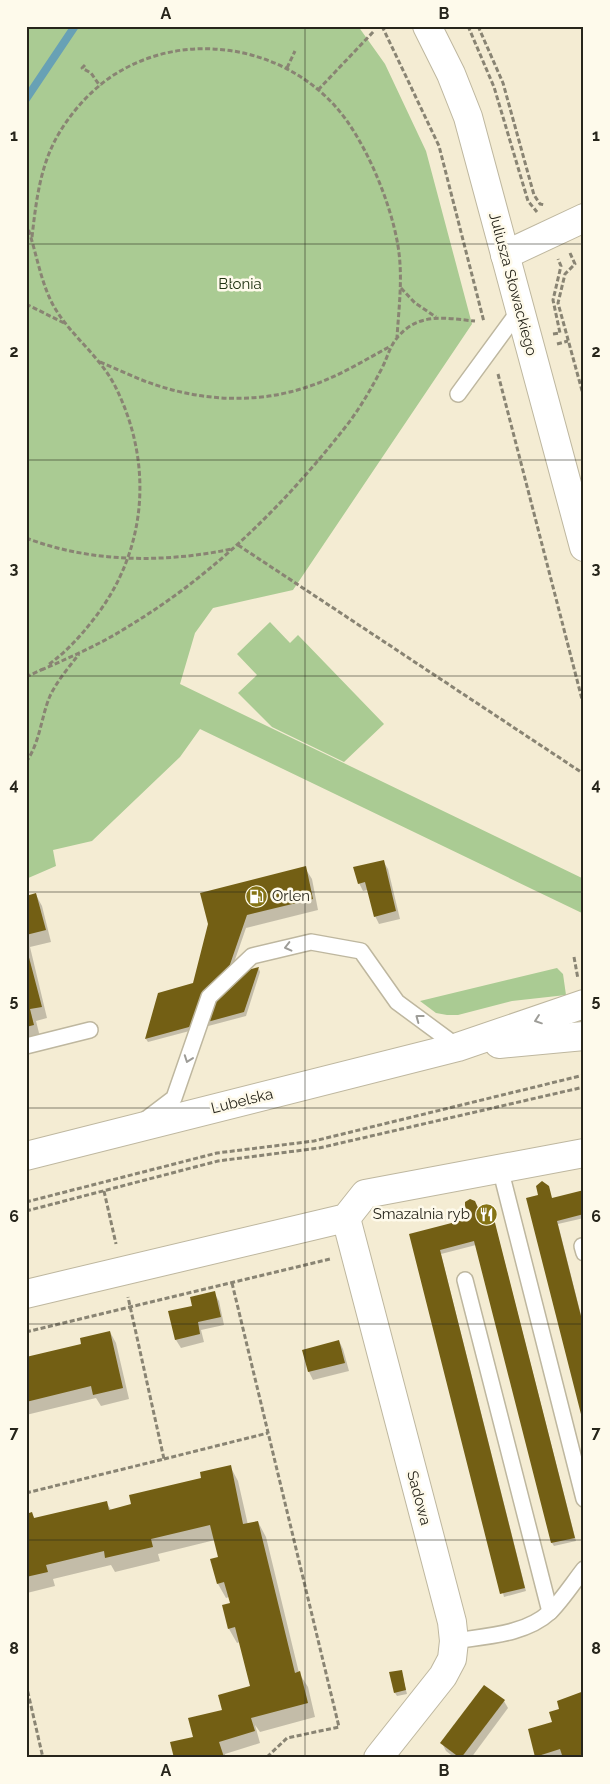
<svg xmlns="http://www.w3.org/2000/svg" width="610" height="1784" font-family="Raleway,sans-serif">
<rect width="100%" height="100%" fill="#f4ecd3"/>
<g fill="#aacb93">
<polygon points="26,26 358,26 385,64 426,151 472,324 293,590 213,608 195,633 180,684 584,879 584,914 200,729 180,757 92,841 53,850 56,866 26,879"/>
<polygon points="270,622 290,643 298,635 384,724 344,762 272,727 238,693 257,675 237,654"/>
<polygon points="557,968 563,974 566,995 512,1001 458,1015 447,1015 436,1013 420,1001"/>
</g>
<g fill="#0003">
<polygon points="383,861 388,869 400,919 379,924 375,916 368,890 363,891 359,883"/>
<polygon points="305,868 312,879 318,910 246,928 229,977 259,969 260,972 246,1016 148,1042 146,1039 159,994 194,984 209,924"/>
<polygon points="36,895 42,906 51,942 30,947 47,1018 36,1021 40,1037 26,1040 26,897"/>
<polygon points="584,1191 584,1218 558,1224 584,1327 584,1424 539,1196 552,1199"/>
<polygon points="491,1209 576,1541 554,1546 552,1543 476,1245 441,1254 526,1591 504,1597 411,1235 469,1220"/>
<polygon points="214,1293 219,1301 224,1325 201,1330 204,1342 181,1348 176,1340 170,1312 193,1307"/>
<polygon points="110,1332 116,1343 129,1399 101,1406 96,1398 26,1415 26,1358 83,1345"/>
<polygon points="339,1341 343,1349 349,1371 313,1380 309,1372 303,1351"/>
<polygon points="230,1466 238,1481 248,1525 258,1522 266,1537 299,1673 308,1687 315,1717 260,1732 255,1725 260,1743 225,1754 226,1758 175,1758 194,1737 251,1687 240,1642 237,1643 229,1629 223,1606 231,1604 229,1597 226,1598 218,1584 219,1558 215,1540 158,1554 160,1561 115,1572 111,1565 53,1579 55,1586 27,1593 26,1515 32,1514 35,1519 106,1502 111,1510 133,1505 203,1479"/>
<polygon points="401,1671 407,1694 397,1696 395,1693"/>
<polygon points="584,1692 584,1758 538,1758 537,1756 560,1710"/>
<polygon points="504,1701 508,1708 471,1758 455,1758 446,1751 442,1743"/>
</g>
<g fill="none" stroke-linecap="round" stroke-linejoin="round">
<polyline stroke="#68a1b5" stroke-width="8" points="26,99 75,26"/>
</g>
<g fill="#735f14">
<polygon points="384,860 396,911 374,917 365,882 358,884 353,867"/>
<polygon points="306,866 313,899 247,915 226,976 259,967 244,1012 145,1039 158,993 193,983 208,924 200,893"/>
<polygon points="36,893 46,930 26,935 26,896"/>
<polygon points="26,946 42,1007 30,1009 34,1025 26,1027"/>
<polygon points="542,1181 549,1186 552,1198 584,1190 584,1214 557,1221 584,1328 584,1426 526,1198 538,1195 536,1186"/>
<polygon points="470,1199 475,1201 479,1210 491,1207 575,1538 551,1543 474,1241 440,1250 525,1588 500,1594 409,1234 467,1219 465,1205 465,1202"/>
<polygon points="215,1291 221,1317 198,1322 200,1334 175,1340 168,1311 192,1306 190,1297"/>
<polygon points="110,1331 123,1388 93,1395 91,1386 26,1402 26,1357 81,1344 80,1338"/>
<polygon points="339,1340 345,1363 308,1372 302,1350"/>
<polygon points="231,1465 243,1524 258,1521 295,1673 300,1671 308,1703 251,1718 255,1731 219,1742 224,1757 174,1758 170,1742 193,1737 188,1718 222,1710 218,1695 250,1686 235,1627 228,1629 222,1605 230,1603 224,1582 217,1584 210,1559 218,1557 210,1525 151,1539 153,1547 105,1558 104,1551 46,1565 48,1572 26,1577 26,1514 32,1512 34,1518 107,1501 109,1510 131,1504 129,1495 201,1478 200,1472"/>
<polygon points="402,1670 406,1690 394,1693 389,1672"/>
<polygon points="484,1685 505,1700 461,1758 460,1758 440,1743"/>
<polygon points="584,1691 584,1738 582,1738 584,1752 577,1758 573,1756 563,1758 560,1749 535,1757 528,1729 552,1722 549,1712 559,1709 557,1701"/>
</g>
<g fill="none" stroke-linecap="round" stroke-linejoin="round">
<defs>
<g id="service">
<polyline points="458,394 521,308"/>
<polyline points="26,1046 90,1030"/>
<polyline points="145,1120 174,1098 209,997 252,956 311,942 361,951 397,1002 458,1047"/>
<polyline points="500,1168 584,1499"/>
<polyline points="582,1246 584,1253"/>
<polyline points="465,1280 550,1612"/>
<path d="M 454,1641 C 485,1636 525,1635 550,1612 C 562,1600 573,1583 584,1569"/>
</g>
<g id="minor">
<polyline points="505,255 584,218"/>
<polyline points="346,1218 452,1622 454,1641 452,1659 443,1676 378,1758"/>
<polyline points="26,1294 346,1218 365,1194 584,1153"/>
</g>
<polyline id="tertiary" points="427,26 451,74 468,117 584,547"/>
<g id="secondary">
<polyline points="499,1044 584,1036"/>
<polyline points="26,1156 458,1047 584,1004"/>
</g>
</defs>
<use href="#service" stroke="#beb79f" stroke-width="18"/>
<use href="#minor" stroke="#beb79f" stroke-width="30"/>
<use href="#tertiary" stroke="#beb79f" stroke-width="30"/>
<use href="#secondary" stroke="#beb79f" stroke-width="30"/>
<g stroke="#898473" stroke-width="3" stroke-dasharray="5 2.5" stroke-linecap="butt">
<polyline points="382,26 439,146 484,322"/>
<polyline points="468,26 494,87 528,201 537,212"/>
<polyline points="478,26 503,83 534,195 540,204 545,205"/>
<polyline points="85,65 82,68 91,73 100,86"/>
<polyline points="287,68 295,51"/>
<polyline points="318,90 374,31"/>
<path d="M 26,223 C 36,249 39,277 52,303 C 68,334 100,355 116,388 C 154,465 147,552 93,620 C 79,638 66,652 48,665"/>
<path d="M 32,237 C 36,202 40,166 58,135 C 73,109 97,83 124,69 C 193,31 283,48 335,106 C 365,139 391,203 398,246 C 403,276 399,307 397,337"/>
<polyline points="570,253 575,264 565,274 558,303 584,398"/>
<polyline points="401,288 415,303 436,317"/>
<polyline points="26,304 66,324"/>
<polyline points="553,334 560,333 553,300 561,266 558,259"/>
<polyline points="557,344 568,341"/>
<path d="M 100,362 C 117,369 135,378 153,384 C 202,401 257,404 307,387 C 336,378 363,361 389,347"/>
<polyline points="498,374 584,707"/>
<path d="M 26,538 C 92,563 164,563 232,549"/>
<polyline points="238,545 584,774"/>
<path d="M 41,670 C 71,657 101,644 129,626 C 215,574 286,503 347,425 C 360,408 371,389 381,370 C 390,353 389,343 406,329 C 426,313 451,319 475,321"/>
<polyline points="26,677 43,669"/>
<path d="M 26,762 C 40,743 41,717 50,696 C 57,681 69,667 79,654"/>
<polyline points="574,957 578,979"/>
<polyline points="104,1191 116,1244"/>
<polyline points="26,1202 217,1153 314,1141 584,1075"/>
<polyline points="26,1211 218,1161 319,1148 584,1087"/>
<polyline points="232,1283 339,1727 287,1738 266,1758"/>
<polyline points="26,1332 330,1259"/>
<polyline points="164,1459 268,1433"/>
<polyline points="26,1493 164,1459 128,1297"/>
<polyline points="26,1684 43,1758"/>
</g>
<use href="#service" stroke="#fff" stroke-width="15"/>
<use href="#minor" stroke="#fff" stroke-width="28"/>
<use href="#tertiary" stroke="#fff" stroke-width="28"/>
<use href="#secondary" stroke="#fff" stroke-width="28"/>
</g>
<defs><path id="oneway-chevron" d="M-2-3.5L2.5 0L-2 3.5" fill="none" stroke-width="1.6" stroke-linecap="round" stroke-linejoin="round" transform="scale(1.25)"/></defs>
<g stroke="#9e9d98">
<use href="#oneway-chevron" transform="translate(288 947) rotate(166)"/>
<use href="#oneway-chevron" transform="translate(419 1018) rotate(-143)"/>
<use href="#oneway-chevron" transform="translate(538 1020) rotate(161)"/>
<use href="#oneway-chevron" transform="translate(188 1059) rotate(110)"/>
</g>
<path fill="none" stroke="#27251b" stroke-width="1" stroke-opacity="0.55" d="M 305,26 L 305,1758M 26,244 L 584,244M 26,460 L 584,460M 26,676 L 584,676M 26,892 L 584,892M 26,1108 L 584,1108M 26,1324 L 584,1324M 26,1540 L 584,1540"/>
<defs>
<symbol id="fuel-disc" viewBox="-11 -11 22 22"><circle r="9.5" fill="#857314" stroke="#fefaeb"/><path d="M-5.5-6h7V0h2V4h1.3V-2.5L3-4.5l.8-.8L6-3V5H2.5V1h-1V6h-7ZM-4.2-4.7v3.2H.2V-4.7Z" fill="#fff"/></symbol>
<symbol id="restaurant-disc" viewBox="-11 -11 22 22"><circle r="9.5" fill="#857314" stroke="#fefaeb"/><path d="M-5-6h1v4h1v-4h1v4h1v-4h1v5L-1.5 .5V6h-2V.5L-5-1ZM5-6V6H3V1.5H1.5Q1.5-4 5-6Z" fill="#fff"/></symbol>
</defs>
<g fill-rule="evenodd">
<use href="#fuel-disc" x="244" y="884" width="25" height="25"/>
<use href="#restaurant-disc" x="474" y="1202" width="25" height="25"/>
</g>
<g text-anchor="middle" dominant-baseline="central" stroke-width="5" stroke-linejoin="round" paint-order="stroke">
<g font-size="15" fill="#203212" stroke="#fefaeb">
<text x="240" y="284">Błonia</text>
</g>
<g font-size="15" fill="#27251b" stroke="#fefaeb">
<text transform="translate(513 284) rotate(75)">Juliusza Słowackiego</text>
<text transform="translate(242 1101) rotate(-14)">Lubelska</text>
<text transform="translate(419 1498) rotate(75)">Sadowa</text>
</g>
<g font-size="15" fill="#27251b" stroke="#fefaeb" text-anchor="start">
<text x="272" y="896">Orlen</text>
<text x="470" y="1214" text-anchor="end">Smazalnia ryb</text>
</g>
</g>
<rect width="610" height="1784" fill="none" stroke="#fefaeb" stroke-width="55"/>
<rect x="28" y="28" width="554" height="1728" fill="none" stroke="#27251b" stroke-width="2"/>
<g font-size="16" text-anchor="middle" font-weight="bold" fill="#27251b">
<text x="166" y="19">A</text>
<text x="444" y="19">B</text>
<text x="14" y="141">1</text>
<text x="596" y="141">1</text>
<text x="14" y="357">2</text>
<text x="596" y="357">2</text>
<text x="14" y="574">3</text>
<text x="596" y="574">3</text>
<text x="14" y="790">4</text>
<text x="596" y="790">4</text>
<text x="14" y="1006">5</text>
<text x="596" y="1006">5</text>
<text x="14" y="1222">6</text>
<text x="596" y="1222">6</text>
<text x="14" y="1438">7</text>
<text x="596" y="1438">7</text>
<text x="14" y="1654">8</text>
<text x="596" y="1654">8</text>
<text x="166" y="1776">A</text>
<text x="444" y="1776">B</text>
</g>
</svg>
